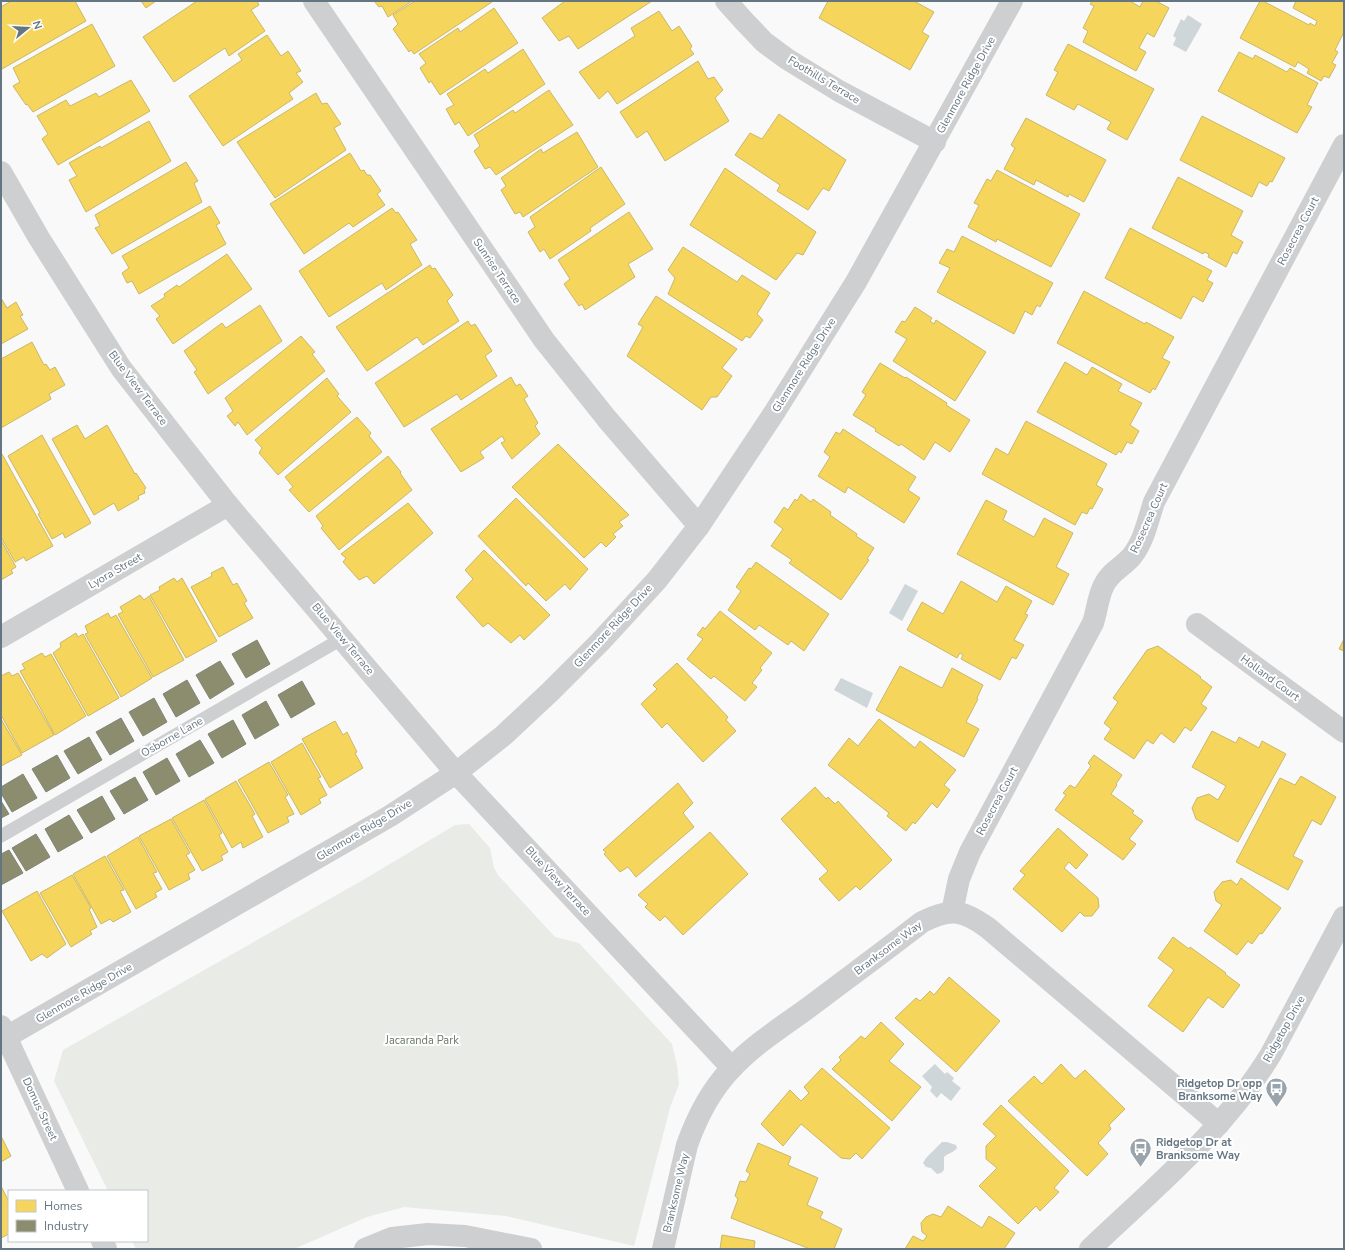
<svg xmlns="http://www.w3.org/2000/svg" width="1345" height="1250" font-family="'Nunito Sans',sans-serif">
<rect width="100%" height="100%" fill="#f9f9f9"/>
<polygon fill="#e8ebe6" points="469,824 490,848 494,868 498,875 555,937 579,943 672,1044 677,1065 679,1084 670,1108 634,1246 506,1216 404,1207 367,1217 294,1249 136,1249 132,1241 147,1241 147,1191 108,1191 54,1081 63,1050 363,880 455,825"/>
<g fill="#ced6d9">
<polygon points="1188,15 1202,24 1186,52 1173,45 1176,38 1173,36 1181,19 1184,21"/>
<polygon points="905,584 918,591 902,621 889,613"/>
<polygon points="841,678 873,693 867,708 834,690"/>
<polygon points="935,1064 945,1074 947,1072 954,1078 952,1081 961,1088 951,1101 941,1093 937,1098 930,1091 932,1087 922,1076"/>
<path d="M 942,1142 L 947,1142 L 956,1145 L 957,1148 C 953,1153 948,1153 944,1157 L 944,1170 L 941,1173 L 937,1174 L 931,1168 L 926,1167 L 923,1163 L 926,1158 Z"/>
</g>
<g fill="#f6d55c" stroke="#cab868">
<polygon points="11,1 75,1 86,21 2,69 1,66 1,7"/>
<polygon points="141,1 156,1 146,8"/>
<polygon points="197,1 257,1 259,5 251,10 265,31 229,56 225,48 174,82 143,37"/>
<polygon points="374,1 412,1 388,17 382,6 379,7"/>
<polygon points="415,1 491,1 492,2 414,54 411,50 409,52 393,29 398,24 393,15"/>
<polygon points="565,1 652,1 578,49 569,36 559,41 542,18"/>
<polygon points="828,1 914,1 934,12 922,32 929,36 910,70 819,18"/>
<polygon points="1092,1 1130,1 1140,7 1143,1 1156,1 1169,8 1154,37 1147,33 1139,48 1146,52 1136,71 1083,42 1088,31 1083,28 1094,6 1090,4"/>
<polygon points="1260,1 1263,1 1309,25 1310,23 1315,26 1317,21 1293,8 1296,1 1344,1 1344,32 1335,50 1338,52 1332,63 1336,65 1329,78 1324,76 1321,81 1307,73 1309,69 1298,62 1295,67 1240,38"/>
<polygon points="494,8 518,43 440,95 431,81 429,83 420,68 426,63 419,54 458,28 460,32"/>
<polygon points="659,11 672,31 679,26 692,46 690,49 694,54 617,104 608,91 599,99 579,72 635,36 631,28"/>
<polygon points="92,24 115,66 33,112 27,104 26,105 13,86 20,82 13,68"/>
<polygon points="267,35 281,56 288,51 301,71 296,73 303,82 289,93 293,99 223,146 189,96 242,60 238,54"/>
<polygon points="1068,44 1154,89 1127,140 1107,129 1111,122 1078,104 1074,110 1046,95 1058,72 1054,70"/>
<polygon points="523,49 545,84 468,136 459,122 455,125 446,109 454,105 447,94 485,69 488,73"/>
<polygon points="1239,52 1253,59 1255,55 1287,72 1290,68 1318,83 1307,105 1312,107 1297,133 1218,91"/>
<polygon points="698,61 708,79 714,77 723,90 715,98 729,121 665,161 647,131 637,138 620,112"/>
<polygon points="131,80 150,111 58,165 42,139 48,134 37,116 66,100 70,106 96,93 99,97"/>
<polygon points="549,90 573,125 496,175 490,167 485,169 474,151 480,146 474,135 513,110 515,113"/>
<polygon points="316,93 322,104 327,103 341,124 334,128 346,150 275,198 237,142"/>
<polygon points="779,114 846,160 829,191 823,188 808,210 777,191 780,185 735,155 750,133 762,139"/>
<polygon points="1202,116 1285,158 1272,182 1270,181 1267,186 1259,182 1252,197 1180,160"/>
<polygon points="1026,118 1106,160 1084,202 1069,194 1068,197 1036,180 1034,185 1004,169 1015,148 1011,145"/>
<polygon points="149,121 171,161 86,212 69,180 77,176 69,163 100,146 101,148"/>
<polygon points="577,132 598,167 523,217 520,212 515,214 501,190 506,186 501,178 541,149 543,153"/>
<polygon points="350,153 361,171 364,170 367,175 370,175 381,191 377,194 385,205 353,227 349,223 304,254 270,204"/>
<polygon points="186,162 198,181 194,183 202,202 112,254 95,228 100,226 95,215"/>
<polygon points="601,167 625,204 590,228 591,231 550,259 544,249 540,252 528,232 535,227 530,217"/>
<polygon points="725,168 816,232 803,255 797,253 776,280 690,225"/>
<polygon points="997,170 1080,214 1051,267 997,239 996,242 968,227 979,205 974,203 987,179 991,181"/>
<polygon points="1178,177 1243,211 1231,235 1243,242 1237,254 1233,252 1226,267 1208,257 1209,254 1204,252 1203,254 1152,228"/>
<polygon points="210,206 220,223 216,225 226,244 139,294 132,281 127,283 122,273 129,268 122,256"/>
<polygon points="392,208 396,213 398,212 417,240 410,244 422,265 386,290 382,283 329,317 299,271"/>
<polygon points="629,212 653,249 628,264 635,277 585,310 582,304 579,306 564,284 570,279 558,260"/>
<polygon points="1130,228 1212,271 1207,280 1213,283 1203,302 1193,296 1181,319 1105,278"/>
<polygon points="962,236 1053,283 1040,307 1037,305 1032,315 1025,311 1014,334 937,292 950,268 939,263 947,249 954,252"/>
<polygon points="683,247 737,282 742,275 770,293 757,314 763,320 750,338 746,336 742,341 668,294 675,278 668,270"/>
<polygon points="227,254 252,289 173,344 156,319 160,316 151,306 165,297 164,294 177,285 179,287"/>
<polygon points="430,265 432,269 435,268 453,295 447,301 459,321 423,345 417,337 367,371 336,327"/>
<polygon points="1084,291 1145,324 1146,322 1174,337 1162,358 1170,362 1155,390 1153,388 1150,393 1057,343"/>
<polygon points="656,296 737,349 722,368 732,376 717,397 711,397 702,410 627,356 643,327 638,324"/>
<polygon points="1,298 7,308 16,302 23,315 20,316 28,329 1,344"/>
<polygon points="260,305 282,341 208,394 194,372 197,370 184,351 222,323 226,328"/>
<polygon points="915,307 932,318 930,321 934,324 936,320 986,352 955,401 893,361 907,339 895,332 902,321 905,322"/>
<polygon points="468,321 471,326 475,324 492,351 485,356 497,376 461,400 457,394 404,427 375,383"/>
<polygon points="301,336 315,352 312,354 325,371 247,435 238,422 235,426 227,416 233,411 225,398"/>
<polygon points="32,342 44,365 46,364 50,370 55,367 65,385 49,394 51,399 1,428 1,359"/>
<polygon points="1065,362 1087,375 1092,367 1122,384 1118,391 1142,403 1130,425 1139,431 1132,444 1127,442 1121,453 1119,451 1116,455 1037,412"/>
<polygon points="880,363 905,378 906,377 947,403 946,405 970,420 950,452 935,442 924,460 901,444 899,446 875,431 876,429 853,415 866,395 862,392"/>
<polygon points="511,377 516,386 520,384 528,396 524,399 538,423 535,426 540,434 512,459 501,443 505,441 502,436 480,452 484,458 461,472 431,429"/>
<polygon points="327,378 339,394 337,396 351,412 278,475 259,453 262,448 255,440"/>
<polygon points="357,417 371,433 369,436 382,452 309,512 289,490 293,487 285,477"/>
<polygon points="1026,421 1107,464 1096,485 1103,489 1092,509 1090,508 1087,514 1082,512 1075,525 982,474 996,448 1008,455"/>
<polygon points="77,425 85,439 107,425 135,474 136,473 146,488 144,490 145,493 138,496 139,499 118,511 114,503 94,515 52,439"/>
<polygon points="843,429 916,477 908,490 920,498 904,523 848,487 845,493 818,476 830,457 824,452 836,432 840,434"/>
<polygon points="42,435 91,523 65,538 63,533 52,539 38,514 40,513 8,456"/>
<polygon points="558,444 629,515 619,522 623,526 613,534 616,537 606,547 601,542 584,558 512,487"/>
<polygon points="1,454 2,454 53,546 26,561 24,557 15,562 1,537"/>
<polygon points="388,456 401,472 400,473 412,490 339,550 321,528 323,526 316,516"/>
<polygon points="801,494 811,502 813,499 831,512 830,515 857,534 856,536 874,548 867,559 869,560 841,600 789,563 792,560 771,546 783,529 774,522 784,507 788,510 795,499 797,501"/>
<polygon points="516,498 588,569 570,590 565,584 546,601 528,583 526,586 478,536"/>
<polygon points="986,500 1007,511 1003,520 1034,537 1044,518 1073,533 1056,567 1069,574 1053,605 957,554"/>
<polygon points="408,503 433,533 374,584 367,576 359,580 343,562 346,558 341,554"/>
<polygon points="1,540 16,567 11,570 13,573 1,580"/>
<polygon points="484,550 550,615 524,640 520,635 511,643 488,623 483,627 456,597 473,579 465,570"/>
<polygon points="756,562 829,614 804,651 791,641 788,645 759,625 755,630 728,610 741,591 736,587 749,568 751,569"/>
<polygon points="223,567 233,585 237,583 247,601 244,603 253,618 219,637 191,587 212,576 211,573"/>
<polygon points="174,578 177,582 182,578 217,641 186,658 150,595 160,590 159,587"/>
<polygon points="961,581 997,602 1006,586 1032,601 1025,614 1028,615 1014,640 1024,645 1016,659 1012,657 1000,680 961,659 963,655 960,653 957,658 907,630 922,602 943,614"/>
<polygon points="140,595 144,600 149,596 184,660 153,677 118,614 123,612 120,607"/>
<polygon points="720,611 772,653 760,668 762,670 752,683 757,687 745,701 714,676 711,679 687,659 703,639 697,635 703,627 705,629"/>
<polygon points="108,613 111,618 116,615 152,678 121,697 85,634 88,633 85,626"/>
<polygon points="76,633 78,637 83,634 119,698 88,716 53,653 61,647 60,643"/>
<polygon points="1344,639 1344,651 1339,649"/>
<polygon points="1158,646 1201,677 1200,678 1212,687 1201,704 1207,708 1191,731 1185,727 1174,743 1161,733 1153,744 1147,740 1134,759 1104,739 1111,729 1104,723 1118,702 1113,698 1147,650"/>
<polygon points="42,653 45,657 51,654 86,716 55,735 20,671 25,669 22,664"/>
<polygon points="677,663 728,717 726,720 736,731 703,762 667,723 662,728 641,704 657,689 653,685"/>
<polygon points="900,666 942,688 952,668 983,685 977,698 978,699 966,722 979,729 964,757 876,710"/>
<polygon points="9,672 12,676 18,673 54,735 22,753 1,715 1,676"/>
<polygon points="1,719 22,755 1,766"/>
<polygon points="879,719 915,748 920,741 956,770 944,785 950,790 937,808 932,803 915,824 913,822 906,831 887,816 889,813 828,765 849,738 858,746"/>
<polygon points="335,721 343,735 347,732 357,752 355,753 363,768 330,788 302,739"/>
<polygon points="1212,731 1236,743 1239,737 1259,748 1262,741 1286,754 1238,842 1196,819 1192,808 1197,798 1209,794 1218,800 1226,786 1192,767"/>
<polygon points="302,743 321,777 318,778 327,795 319,799 321,803 301,815 271,762"/>
<polygon points="1094,755 1122,775 1116,784 1117,785 1111,794 1134,811 1132,813 1143,821 1129,839 1136,844 1123,860 1055,810 1066,795 1063,793 1070,785 1075,788 1091,766 1088,763"/>
<polygon points="269,762 288,795 285,797 294,814 287,817 289,822 268,833 238,780"/>
<polygon points="1301,776 1336,797 1321,825 1312,820 1293,856 1303,861 1288,890 1236,862 1280,778 1295,785"/>
<polygon points="236,781 255,814 252,816 263,837 243,848 241,842 232,848 205,799"/>
<polygon points="678,783 693,803 683,813 694,827 636,877 628,867 620,872 604,854 606,852 603,850"/>
<polygon points="815,787 826,799 828,797 835,804 838,801 892,860 860,890 856,886 839,901 819,879 828,871 781,819"/>
<polygon points="204,800 222,833 219,835 228,852 221,856 223,860 202,871 172,818"/>
<polygon points="171,819 190,853 186,855 195,870 188,874 190,879 169,890 139,836"/>
<polygon points="1058,828 1088,855 1076,869 1069,862 1064,868 1098,898 1099,907 1092,916 1084,916 1080,912 1062,932 1013,889 1025,875 1020,871"/>
<polygon points="710,832 748,874 683,935 665,916 660,921 645,907 648,904 638,895"/>
<polygon points="138,837 157,872 153,873 162,889 155,893 157,897 136,909 107,856"/>
<polygon points="105,856 124,890 120,891 131,912 113,922 110,919 101,924 73,874"/>
<polygon points="72,875 91,908 89,909 97,927 90,931 92,934 71,947 40,893"/>
<polygon points="1241,878 1281,908 1262,934 1260,933 1252,944 1248,941 1237,955 1204,931 1222,905 1216,901 1214,892 1222,882 1231,880 1237,885"/>
<polygon points="37,891 66,944 47,958 42,954 31,961 2,911"/>
<polygon points="1173,937 1189,949 1190,947 1226,973 1225,974 1240,985 1223,1008 1208,997 1183,1032 1148,1006 1174,970 1158,958"/>
<polygon points="949,977 1000,1021 956,1072 895,1018 916,998 920,1001 930,991 934,995"/>
<polygon points="881,1022 904,1044 889,1061 921,1087 892,1121 832,1069 841,1060 839,1057 861,1036 865,1039"/>
<polygon points="1061,1064 1075,1079 1085,1070 1125,1109 1109,1125 1111,1129 1098,1143 1108,1154 1087,1176 1008,1101 1034,1076 1042,1084"/>
<polygon points="822,1068 890,1128 862,1159 856,1153 850,1159 841,1158 801,1124 783,1146 761,1124 790,1090 801,1101 809,1093 804,1087"/>
<polygon points="1001,1105 1069,1171 1054,1188 1059,1192 1040,1211 1036,1206 1018,1224 979,1186 997,1168 986,1159 986,1146 996,1136 983,1124"/>
<polygon points="1,1136 11,1156 1,1162"/>
<polygon points="758,1143 791,1157 788,1165 818,1178 807,1205 823,1212 820,1218 842,1229 834,1249 810,1249 731,1218 738,1199 735,1196 740,1181 746,1182 750,1174 746,1171"/>
<polygon points="1,1186 9,1202 9,1234 1,1238"/>
<polygon points="948,1206 982,1228 989,1216 1015,1233 1004,1249 905,1249 913,1236 923,1241 927,1236 922,1232 921,1223 926,1217 933,1214 941,1217"/>
<polygon points="722,1235 755,1241 754,1249 720,1249"/>
</g>
<g fill="#8c8c6e" stroke="#808574">
<polygon points="257,640 270,664 246,678 232,654"/>
<polygon points="220,661 234,684 210,699 196,675"/>
<polygon points="187,680 200,703 176,717 163,694"/>
<polygon points="302,681 315,704 291,718 278,695"/>
<polygon points="154,698 167,722 143,736 129,712"/>
<polygon points="266,701 279,725 255,739 242,715"/>
<polygon points="121,718 134,741 110,755 96,732"/>
<polygon points="233,720 246,744 222,758 208,734"/>
<polygon points="89,737 102,760 78,774 64,751"/>
<polygon points="200,740 214,763 189,777 176,754"/>
<polygon points="57,755 70,778 46,792 32,769"/>
<polygon points="167,758 180,781 156,795 143,772"/>
<polygon points="23,774 37,798 12,812 1,793 1,787"/>
<polygon points="135,777 148,800 124,814 110,791"/>
<polygon points="102,796 115,819 91,833 77,810"/>
<polygon points="1,801 9,814 1,818"/>
<polygon points="69,815 83,838 58,852 45,829"/>
<polygon points="36,834 50,857 26,871 12,848"/>
<polygon points="9,850 23,873 1,885 1,854"/>
</g>
<g fill="none" stroke-linecap="round" stroke-linejoin="round">
<polyline stroke="#cecfd0" stroke-width="13" points="1,836 343,638"/>
<g stroke="#cecfd0" stroke-width="22">
<polyline points="314,1 544,340 607,419 699,526"/>
<polyline points="726,1 744,21 764,42 787,59 839,91 935,142"/>
<polyline points="1,172 39,238 121,368 228,505 456,773 732,1068"/>
<polyline points="1197,624 1344,732"/>
<polyline points="1,637 228,505"/>
<path d="M 952,912 L 959,879 L 970,852 L 1093,623 C 1097,611 1098,596 1104,585 C 1110,572 1123,567 1132,556 C 1144,541 1148,520 1154,502 L 1344,145"/>
<polyline points="1,1026 78,1191"/>
<polyline points="102,1241 106,1249"/>
<polyline points="365,1249 392,1238 428,1234 465,1236 531,1249"/>
<path d="M 663,1249 L 687,1145 C 697,1117 710,1091 731,1069 C 754,1044 785,1025 812,1005 C 849,977 886,950 922,922 C 950,908 962,909 988,928 L 1219,1124"/>
</g>
<g stroke="#cecfd0" stroke-width="22">
<polyline points="1,1040 390,816 456,773 504,735 550,692 600,642 657,580 699,526 774,413 856,282 1012,1"/>
<path d="M 1090,1249 C 1154,1188 1225,1130 1271,1054 L 1344,917"/>
</g>
</g>
<defs>
<symbol id="bus-pin" viewBox="-11 -11 22 30"><path d="M0 17L-7.5 6A9.5 9.5 0 1 1 7.5 6Z" fill="#99a4ac" stroke="#fff"/><path d="M-5-6H5V4H4V6H2V4H-2V6H-4V4H-5ZM-3.5-4V0h7V-4ZM-3.5 1.2v1.5H-2V1.2ZM2 1.2v1.5H3.5V1.2Z" fill="#fff"/></symbol>
</defs>
<g fill-rule="evenodd">
<use href="#bus-pin" x="1264" y="1076" width="25" height="34"/>
<use href="#bus-pin" x="1128" y="1136" width="25" height="34"/>
</g>
<g text-anchor="middle" dominant-baseline="central" stroke-width="4" stroke-linejoin="round" paint-order="stroke">
<g font-size="11" fill="#657683" stroke="#fff">
<text transform="translate(824 80) rotate(31)">Foothills Terrace</text>
<text transform="translate(966 85) rotate(-61)">Glenmore Ridge Drive</text>
<text transform="translate(1298 231) rotate(-62)">Rosecrea Court</text>
<text transform="translate(497 271) rotate(56)">Sunrise Terrace</text>
<text transform="translate(804 365) rotate(-58)">Glenmore Ridge Drive</text>
<text transform="translate(138 388) rotate(53)">Blue View Terrace</text>
<text transform="translate(1149 518) rotate(-66)">Rosecrea Court</text>
<text transform="translate(115 571) rotate(-30)">Lyora Street</text>
<text transform="translate(613 626) rotate(-47)">Glenmore Ridge Drive</text>
<text transform="translate(343 639) rotate(50)">Blue View Terrace</text>
<text transform="translate(1270 678) rotate(36)">Holland Court</text>
<text transform="translate(172 737) rotate(-30)">Osborne Lane</text>
<text transform="translate(997 801) rotate(-62)">Rosecrea Court</text>
<text transform="translate(364 830) rotate(-31)">Glenmore Ridge Drive</text>
<text transform="translate(558 881) rotate(47)">Blue View Terrace</text>
<text transform="translate(888 948) rotate(-37)">Branksome Way</text>
<text transform="translate(84 993) rotate(-30)">Glenmore Ridge Drive</text>
<text transform="translate(1284 1029) rotate(-61)">Ridgetop Drive</text>
<text transform="translate(40 1109) rotate(65)">Domus Street</text>
<text transform="translate(676 1193) rotate(-77)">Branksome Way</text>
</g>
<g font-size="11" fill="#687a64" stroke="#fff">
<text x="422" y="1040">Jacaranda Park</text>
</g>
<g font-size="11" font-weight="bold" fill="#657683" stroke="#fff" text-anchor="end">
<text x="1262" y="1083">Ridgetop Dr opp<tspan x="1262" dy="13">Branksome Way</tspan></text>
<text x="1156" y="1142" text-anchor="start">Ridgetop Dr at<tspan x="1156" dy="13">Branksome Way</tspan></text>
</g>
</g>
<rect width="1345" height="1250" fill="none" stroke="#657683" stroke-width="4"/>
<rect x="8" y="1190" width="140" height="52" fill="#ffffff" stroke="#c1c8cd"/>
<rect x="16" y="1200" width="20" height="12" fill="#f6d55c" stroke="#c1c8cd"/>
<text x="44" y="1210" font-size="12" fill="#657683">Homes</text>
<rect x="16" y="1220" width="20" height="12" fill="#8c8c6e" stroke="#c1c8cd"/>
<text x="44" y="1230" font-size="12" fill="#657683">Industry</text>
<g transform="translate(28 28) rotate(72)" stroke="#ffffff" stroke-width="3" paint-order="stroke">
<path d="M0-3L7 15L0 10L-7 15Z" fill="#657683"/>
<text y="-6" font-size="11" font-weight="bold" text-anchor="middle" fill="#657683">N</text>
</g>
</svg>
